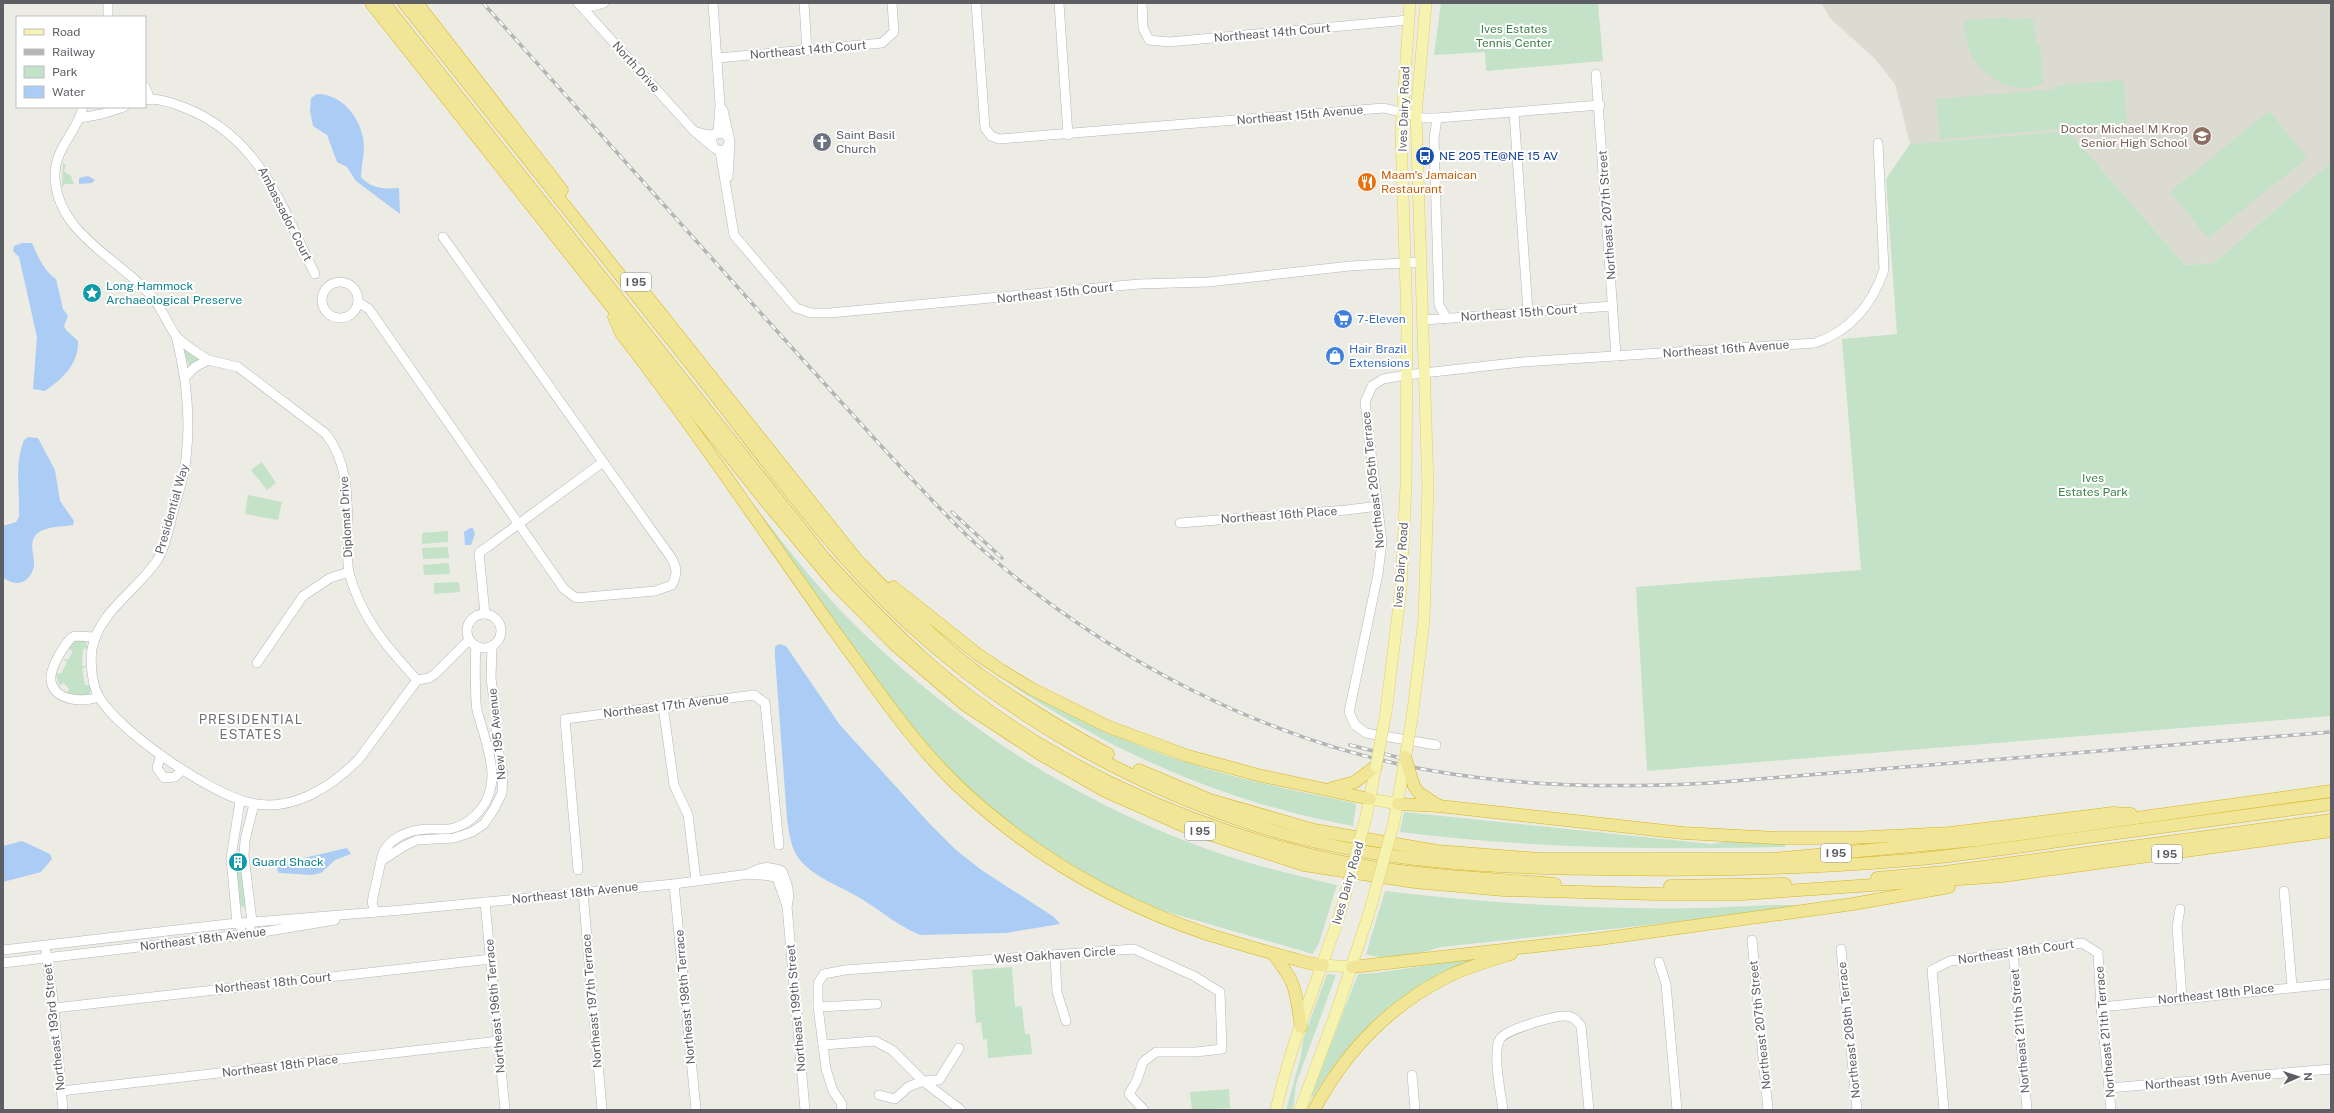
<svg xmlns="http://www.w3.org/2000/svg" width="2334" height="1113" font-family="'Public Sans',sans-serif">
<rect width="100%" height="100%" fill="#edece4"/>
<polygon fill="#dcdbd2" points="1821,3 2331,3 2331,162 2214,263 2185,265 2068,131 1910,144 1895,84 1875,59 1830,18"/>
<g fill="#c3e2c7">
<polygon points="1441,3 1598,3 1603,61 1486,71 1485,52 1434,55"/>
<path d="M 2007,17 L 2008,20 L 2031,18 L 2034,21 L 2036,44 L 2040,44 L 2043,83 C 2016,97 1984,79 1971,54 C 1966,44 1965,32 1964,21 Z"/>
<polygon points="2123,80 2127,123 1940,139 1936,99 2055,89 2055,86"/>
<polygon points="2269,111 2307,158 2208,238 2170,192"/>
<polygon points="2068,131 2185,265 2214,263 2331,162 2331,716 1647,771 1636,587 1861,570 1842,339 1897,334 1886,179 1910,144"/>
<polygon points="63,162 66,165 64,171 71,176 74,184 65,184 62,188"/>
<polygon points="186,350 199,359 189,367 184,351"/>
<polygon points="262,462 276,483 267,490 251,470"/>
<path d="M 742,490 C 774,531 806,574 842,612 C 951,723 1082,808 1230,857 C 1265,868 1301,876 1337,885 L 1319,943 L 1313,954 L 1157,909 L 1101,885 L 997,817 L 911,731 Z"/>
<polygon points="248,495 282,502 278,520 245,514"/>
<polygon points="448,531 448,542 422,544 422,533"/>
<polygon points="448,547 449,558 423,559 422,548"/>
<polygon points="449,563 450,574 424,575 423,565"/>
<polygon points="459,582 460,592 434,594 434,583"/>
<polygon points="85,640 88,648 83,649 82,666 87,666 82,669 85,685 90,685 91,688 89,695 82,697 67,693 69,689 64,683 59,686 56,673 61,674 67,662 63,658 68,660 73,651 69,649 73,641"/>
<path d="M 993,667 C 1042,694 1090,726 1143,747 C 1211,774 1282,788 1354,803 L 1356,805 L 1353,826 C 1220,802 1100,747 990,670 Z"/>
<path d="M 1404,812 L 1711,844 L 1730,841 L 1785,844 L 1785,847 C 1656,850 1528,848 1400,832 Z"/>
<polygon points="236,853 240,854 246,905 244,908 240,905 234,856"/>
<path d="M 1385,891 C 1492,904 1600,910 1708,908 C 1720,908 1791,903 1795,906 L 1676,922 L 1441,947 C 1419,954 1388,962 1366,954 Z"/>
<path d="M 1475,958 L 1475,960 C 1404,987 1352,1031 1313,1097 L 1311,1096 L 1358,974 L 1376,973 Z"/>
<polygon points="1012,967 1015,1007 1022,1006 1025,1034 1030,1034 1032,1054 988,1058 987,1039 983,1040 981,1022 976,1023 972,970"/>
<polygon points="1327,974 1336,975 1296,1084 1293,1110 1286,1110 1301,1056 1303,1040"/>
<polygon points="1229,1089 1230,1108 1192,1110 1190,1092"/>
</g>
<g fill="#abccf5">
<path d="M 317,94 C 344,94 363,121 364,146 C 364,156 361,167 361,177 C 372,189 384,189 399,188 L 400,214 L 356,181 L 347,167 L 337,162 L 327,135 L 313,126 L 310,111 L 311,98 Z"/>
<polygon points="88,176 95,180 92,183 79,184 79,178"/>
<path d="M 22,243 L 32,243 C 38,257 44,271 56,279 L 63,309 L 68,316 L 64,326 L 66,330 L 78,341 C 79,364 62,379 45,391 L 33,389 L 37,337 L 19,257 L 13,251 L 14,246 Z"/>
<path d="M 28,437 L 38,438 L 55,470 L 60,501 L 74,521 L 73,525 C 62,527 42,526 35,536 C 28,546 37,560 33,570 C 27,585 16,586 3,578 L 3,526 L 16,522 L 19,517 C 20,491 14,465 24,440 Z"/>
<polygon points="470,528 473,528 475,534 471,545 465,545 464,532"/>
<path d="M 779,644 L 786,646 L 840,725 L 929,823 L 956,850 L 980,869 L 1054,917 L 1060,924 L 1006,933 L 920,935 C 898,926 880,910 860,898 C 840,886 815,878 800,860 C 791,850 789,833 787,819 L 775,657 L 775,647 Z"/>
<polygon points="22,841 50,854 52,859 41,872 3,882 3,846"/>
<polygon points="347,848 351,854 335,860 321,873 312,875 279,873 277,870 278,864"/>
</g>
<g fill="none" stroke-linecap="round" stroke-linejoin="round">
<defs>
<g id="minor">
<polyline points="108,3 108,17"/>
<polyline points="578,3 694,131 712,146"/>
<polyline points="713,3 720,105 718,132"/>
<polyline points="804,3 807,51"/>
<polyline points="976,3 985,128 991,136 999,139 1384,108 1423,118 1437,118 1600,105"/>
<polyline points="1059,3 1068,135"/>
<polyline points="1142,3 1143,28 1149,40 1169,42 1408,20"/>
<polyline points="583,8 604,3"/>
<polyline points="718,58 882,43 894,32 892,3"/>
<polyline points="1596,74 1616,356"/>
<polyline points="145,87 150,99"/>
<path d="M 145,100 C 156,97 173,103 183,107 C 261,137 281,206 315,274"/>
<path d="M 83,107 C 77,133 54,148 55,177 C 57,232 115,257 148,292 C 161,305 166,322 176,336 C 184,345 198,353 208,360"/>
<polyline points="723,110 729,137"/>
<polyline points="1514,113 1528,312"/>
<polyline points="80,118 102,114 124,107"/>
<polyline points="1437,118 1434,139 1439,305 1447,319"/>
<polyline points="697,132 709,135 724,133 730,140 726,149 720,151 714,148 711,139 715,134"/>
<polyline points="720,151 734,235 796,308 811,313 830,313 1139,284 1209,282 1350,266 1421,262"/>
<polyline points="728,177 730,144"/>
<circle cx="340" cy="300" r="18"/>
<path d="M 358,302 L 369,309 L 564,589 L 576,598 L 655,591 L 672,585 C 678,573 677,567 670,556 L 443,237"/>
<polyline points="1424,320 1613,306"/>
<path d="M 176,336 C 186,375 191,417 186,458 C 184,478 177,497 172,516 C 168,531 165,549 156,562 C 135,592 99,612 92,649 C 90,663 92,685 99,697 C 120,732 208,792 247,802 C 290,814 330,788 359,759 L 417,680"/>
<path d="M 186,376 L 195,367 L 208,360 L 238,367 L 326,434 C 351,466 347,507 348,545 C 348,554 347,565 349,573 C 362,619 386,646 417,680"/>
<polyline points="1180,523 1347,510 1378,506"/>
<circle cx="484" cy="631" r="17"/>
<polyline points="485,614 479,553 603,462"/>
<path d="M 95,637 L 75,636 L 71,638 C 63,647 49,669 51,681 C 55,702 84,702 99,697"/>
<path d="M 476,647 C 475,655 475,702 477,710 C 485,742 504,780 481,809 C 474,818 465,825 454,828 C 446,830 438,829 430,829 C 409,829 384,839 381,861 L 404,846 L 417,840 L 454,838 L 472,832 L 484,824 L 494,809 L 502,793 L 503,774 L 496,738 L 496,713 L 491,679 L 492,647"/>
<polyline points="257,663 303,596 330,578 349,572"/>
<polyline points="417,680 429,678 435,674 469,640"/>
<polyline points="663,706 674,785 688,815 696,880"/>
<path d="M 1436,745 L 1366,733 L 1355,725 L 1349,712 L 1378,574 L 1382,542 L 1365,402 L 1372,386 L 1383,379 L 1406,375 L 1522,362 L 1815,343 C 1850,331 1872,305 1884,270 L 1878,143"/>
<polyline points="161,755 157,768 164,778 175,777 182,770"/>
<polyline points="240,801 231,858 237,923 241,927"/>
<polyline points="578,870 565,719 754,695 765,703 779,845"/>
<path d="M 749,874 C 760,866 768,866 782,871 C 787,883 791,893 787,906"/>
<polyline points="674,884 696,1110"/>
<polyline points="2284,891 2292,986"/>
<polyline points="583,892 602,1110"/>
<polyline points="485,902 505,1110"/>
<polyline points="2180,909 2177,927 2182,998"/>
<polyline points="375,912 372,902 381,861"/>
<polyline points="250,926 252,921 244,856 245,840 254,804"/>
<polyline points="1752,940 1768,1110"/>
<polyline points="1841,949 1857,1110"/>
<path d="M 3,950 L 228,924 L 402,910 L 674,884 L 749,874 C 758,876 768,874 777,878 L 787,906 L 805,1110"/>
<polyline points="46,952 54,1008 63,1110"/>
<polyline points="2013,952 2027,1110"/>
<polyline points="1055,955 1057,992 1066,1021"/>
<polyline points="1659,962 1666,984 1677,1110"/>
<polyline points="3,963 257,933 335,920"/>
<polyline points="818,1007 877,1004"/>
<polyline points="2101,1007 2331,984"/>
<polyline points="54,1008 491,959"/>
<polyline points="823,1045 875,1041 892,1050 923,1081 939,1080 959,1048"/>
<polyline points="1412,1075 1415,1110"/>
<polyline points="2109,1088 2331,1069"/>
<polyline points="61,1091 499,1041"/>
<polyline points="879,1095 895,1099 908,1087 923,1081 961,1110"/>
<polyline points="841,1110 842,1104 833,1091 826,1069 823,1045 818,1007 818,983 824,974 845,970 1134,949 1194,976 1220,992 1222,1049 1196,1052 1156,1052 1143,1062 1137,1080 1129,1094 1144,1110"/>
<path d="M 1503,1110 C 1501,1094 1492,1053 1500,1039 C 1505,1030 1555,1015 1566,1016 C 1573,1016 1577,1021 1581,1026 L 1589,1110"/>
<polyline points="1944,1110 1932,970 1950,961 2082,943 2098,953 2101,1007 2111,1110"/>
</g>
<g id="major">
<polyline points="1386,712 1401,588 1406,486 1407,322 1401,132 1410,3"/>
<polyline points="1412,718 1424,620 1428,487 1416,115 1426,3"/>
<polyline points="1370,799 1398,804"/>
<polyline points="1366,817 1376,766"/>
<polyline points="1394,822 1401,783"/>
<polyline points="1323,965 1352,967"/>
<path d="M 1276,1110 C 1291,1041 1320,975 1342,907"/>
<polyline points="1300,1110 1337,1010 1370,910"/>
</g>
<g id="highway">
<polyline points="371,3 763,498 836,585 894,644 965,705 1040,754 1105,791 1184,826 1304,865 1415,882 1503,890 1655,894 1742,894 2003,876 2331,831"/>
<path d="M 384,3 L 825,559 C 857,594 889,628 924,659 C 1036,759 1187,829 1333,860 C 1406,875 1481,878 1555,884"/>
<path d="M 404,3 C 502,126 599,249 697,372 C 765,458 831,553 912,627 C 1011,717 1130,785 1258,826 C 1367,861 1485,868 1599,869 C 1703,871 1806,869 1909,860 C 1966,855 2024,846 2080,838 C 2164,827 2247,815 2331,804"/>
<polyline points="417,3 562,190"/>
<path d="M 639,286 L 857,560 C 895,599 935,641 979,674 C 1021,704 1063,730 1108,754"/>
<path d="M 614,317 L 621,333 C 695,429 763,530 833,629 C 873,683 910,740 958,786 C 1030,854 1116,904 1210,935 C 1237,943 1263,951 1290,958 C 1302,961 1311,965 1323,965"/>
<polyline points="893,587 976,653 1001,670 1032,689 1109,727 1188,756 1258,775 1370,799"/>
<polyline points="1139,770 1210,800 1314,830 1437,851 1539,859 1772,859 1977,840 2331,791"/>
<polyline points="1414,786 1419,793 1439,806"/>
<polyline points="1332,788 1355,782 1376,766"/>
<polyline points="1398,804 1439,806 1683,833 1777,838 1851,838 1950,833 2113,813 2131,814"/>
<polyline points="1877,878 1945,872 2331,820"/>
<polyline points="1670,886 1785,884"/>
<path d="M 1274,955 C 1298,986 1295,990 1301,1027"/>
<polyline points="1352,967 1599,939 1853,904 1949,887"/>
<path d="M 1314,1110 C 1345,1052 1391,1004 1451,975 C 1470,966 1491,960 1511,954"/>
</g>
</defs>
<use href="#minor" stroke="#b4b5ba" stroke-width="10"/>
<use href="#major" stroke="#e1cf68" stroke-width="12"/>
<use href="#highway" stroke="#d8b419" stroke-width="13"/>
<use href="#minor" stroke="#fff" stroke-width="9"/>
<use href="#major" stroke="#f6f3b0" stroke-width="11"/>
<use href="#highway" stroke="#f1e697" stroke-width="12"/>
<defs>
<g id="rail">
<path d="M 483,3 C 584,115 684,228 785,340 C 826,385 867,431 909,476 C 934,502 958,529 985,552 C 1109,659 1266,741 1428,770 C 1522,787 1615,788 1710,783 L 2331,732"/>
<polyline points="952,512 1002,558"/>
<polyline points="1350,745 1408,760"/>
</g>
</defs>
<use href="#rail" stroke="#b4b5b5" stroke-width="3.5"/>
<use href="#rail" stroke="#fff" stroke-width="2" stroke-dasharray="6" stroke-linecap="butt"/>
<defs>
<g id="major-bridge">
<polyline points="1376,766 1386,712"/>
<polyline points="1401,783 1412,718"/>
<polyline points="1342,907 1366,817"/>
<polyline points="1370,910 1394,822"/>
</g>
<polyline id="highway-bridge" points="1405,757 1414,786"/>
</defs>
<use href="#major-bridge" stroke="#e1cf68" stroke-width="12" stroke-linecap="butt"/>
<use href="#highway-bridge" stroke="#d8b419" stroke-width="13" stroke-linecap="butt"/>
<use href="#major-bridge" stroke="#f6f3b0" stroke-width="11"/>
<use href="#highway-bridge" stroke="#f1e697" stroke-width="12"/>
</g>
<defs>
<symbol id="school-disc" viewBox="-11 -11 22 22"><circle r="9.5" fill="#8d6e63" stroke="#fff"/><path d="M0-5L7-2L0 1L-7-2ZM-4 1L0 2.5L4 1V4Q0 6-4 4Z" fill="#fff"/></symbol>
<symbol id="church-disc" viewBox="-11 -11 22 22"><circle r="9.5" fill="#6b7280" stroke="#fff"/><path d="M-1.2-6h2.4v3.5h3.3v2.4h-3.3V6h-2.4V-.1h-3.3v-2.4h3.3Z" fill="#fff"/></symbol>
<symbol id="bus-disc" viewBox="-11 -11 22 22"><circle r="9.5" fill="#1a4fb4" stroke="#fff"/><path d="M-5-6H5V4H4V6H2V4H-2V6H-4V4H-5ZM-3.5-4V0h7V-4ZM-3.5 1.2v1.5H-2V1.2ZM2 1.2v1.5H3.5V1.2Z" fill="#fff"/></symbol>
<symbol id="restaurant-disc" viewBox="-11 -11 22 22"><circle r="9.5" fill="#e8710a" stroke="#fff"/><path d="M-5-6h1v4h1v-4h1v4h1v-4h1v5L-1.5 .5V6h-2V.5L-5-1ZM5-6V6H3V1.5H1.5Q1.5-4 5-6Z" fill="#fff"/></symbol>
<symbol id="sight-disc" viewBox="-11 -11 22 22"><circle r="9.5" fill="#0f9aa8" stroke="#fff"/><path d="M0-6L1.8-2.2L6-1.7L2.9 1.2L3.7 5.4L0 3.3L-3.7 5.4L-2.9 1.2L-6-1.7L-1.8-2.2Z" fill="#fff"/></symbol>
<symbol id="supermarket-disc" viewBox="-11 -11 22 22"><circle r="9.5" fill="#3f7fe0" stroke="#fff"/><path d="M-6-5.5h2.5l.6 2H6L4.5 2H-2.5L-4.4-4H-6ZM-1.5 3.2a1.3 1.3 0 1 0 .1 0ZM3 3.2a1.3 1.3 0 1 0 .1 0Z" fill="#fff"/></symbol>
<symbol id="shop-disc" viewBox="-11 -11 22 22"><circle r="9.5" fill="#3f7fe0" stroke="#fff"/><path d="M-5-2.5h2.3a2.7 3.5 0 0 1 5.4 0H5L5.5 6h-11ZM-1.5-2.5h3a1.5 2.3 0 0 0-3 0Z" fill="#fff"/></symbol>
<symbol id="building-disc" viewBox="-11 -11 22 22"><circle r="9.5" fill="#0f9aa8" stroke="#fff"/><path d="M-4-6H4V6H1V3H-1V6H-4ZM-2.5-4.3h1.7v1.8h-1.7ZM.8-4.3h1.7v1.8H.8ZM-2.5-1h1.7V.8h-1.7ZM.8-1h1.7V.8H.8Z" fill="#fff"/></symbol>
</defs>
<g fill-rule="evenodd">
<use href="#school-disc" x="2191" y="125" width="22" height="22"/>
<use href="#church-disc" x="811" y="131" width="22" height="22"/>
<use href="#bus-disc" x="1414" y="145" width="22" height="22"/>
<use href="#restaurant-disc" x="1356" y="171" width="22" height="22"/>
<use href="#sight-disc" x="81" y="282" width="22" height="22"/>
<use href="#supermarket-disc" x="1332" y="308" width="22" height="22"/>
<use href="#shop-disc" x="1324" y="345" width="22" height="22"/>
<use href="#building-disc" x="227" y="851" width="22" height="22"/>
</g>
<g text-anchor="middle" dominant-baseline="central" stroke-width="4" stroke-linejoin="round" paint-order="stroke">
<g fill="#fff" stroke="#8d8e92" stroke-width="1">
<rect x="621" y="273" width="30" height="18" rx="3"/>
<rect x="1185" y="822" width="30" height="18" rx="3"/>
<rect x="1821" y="844" width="30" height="18" rx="3"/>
<rect x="2152" y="845" width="30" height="18" rx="3"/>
</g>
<g font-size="11" font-weight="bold" fill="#5c5e63">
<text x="636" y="282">I 95</text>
<text x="1200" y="831">I 95</text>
<text x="1836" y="853">I 95</text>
<text x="2167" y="854">I 95</text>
</g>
<g font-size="12" fill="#3e804a" stroke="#fff">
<text x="1514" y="29">Ives Estates<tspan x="1514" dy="14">Tennis Center</tspan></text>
<text x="2093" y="478">Ives<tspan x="2093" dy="14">Estates Park</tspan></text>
</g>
<g font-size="12" fill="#5c5e63" stroke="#fff">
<text transform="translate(1272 33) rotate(-5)">Northeast 14th Court</text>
<text transform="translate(808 50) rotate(-5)">Northeast 14th Court</text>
<text transform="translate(636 67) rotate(48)">North Drive</text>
<text transform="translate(1404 109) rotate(-88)">Ives Dairy Road</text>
<text transform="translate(1300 115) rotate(-5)">Northeast 15th Avenue</text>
<text transform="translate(285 214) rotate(63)">Ambassador Court</text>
<text transform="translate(1607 215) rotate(-94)">Northeast 207th Street</text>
<text transform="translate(1055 293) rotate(-6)">Northeast 15th Court</text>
<text transform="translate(1519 313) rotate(-4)">Northeast 15th Court</text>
<text transform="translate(1726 349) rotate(-4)">Northeast 16th Avenue</text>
<text transform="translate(1373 480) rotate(-96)">Northeast 205th Terrace</text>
<text transform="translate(172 509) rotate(-74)">Presidential Way</text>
<text transform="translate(1279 515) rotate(-4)">Northeast 16th Place</text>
<text transform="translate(346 517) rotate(-93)">Diplomat Drive</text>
<text transform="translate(1401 565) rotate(-86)">Ives Dairy Road</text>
<text transform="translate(666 706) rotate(-7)">Northeast 17th Avenue</text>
<text transform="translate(497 734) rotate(-96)">New 195 Avenue</text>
<text transform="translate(1348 883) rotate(-74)">Ives Dairy Road</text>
<text transform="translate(575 893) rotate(-6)">Northeast 18th Avenue</text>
<text transform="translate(203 939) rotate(-7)">Northeast 18th Avenue</text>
<text transform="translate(2016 952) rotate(-8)">Northeast 18th Court</text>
<text transform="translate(1055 955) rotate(-4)">West Oakhaven Circle</text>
<text transform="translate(273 983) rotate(-6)">Northeast 18th Court</text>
<text transform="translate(2216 994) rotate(-6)">Northeast 18th Place</text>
<text transform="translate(685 997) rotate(-95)">Northeast 198th Terrace</text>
<text transform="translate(592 1001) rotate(-95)">Northeast 197th Terrace</text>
<text transform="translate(495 1006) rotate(-95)">Northeast 196th Terrace</text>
<text transform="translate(796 1008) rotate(-95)">Northeast 199th Street</text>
<text transform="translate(1760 1025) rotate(-96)">Northeast 207th Street</text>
<text transform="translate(54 1027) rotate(-96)">Northeast 193rd Street</text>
<text transform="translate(1849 1030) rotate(-96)">Northeast 208th Terrace</text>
<text transform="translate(2020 1031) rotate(-95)">Northeast 211th Street</text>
<text transform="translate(2105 1032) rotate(-95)">Northeast 211th Terrace</text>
<text transform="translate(280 1066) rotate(-7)">Northeast 18th Place</text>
<text transform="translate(2208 1080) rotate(-5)">Northeast 19th Avenue</text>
</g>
<g font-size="12" fill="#785e54" stroke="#fff" text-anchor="end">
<text x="2188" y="129">Doctor Michael M Krop<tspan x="2188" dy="14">Senior High School</tspan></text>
</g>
<g font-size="12" fill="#5b616d" stroke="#fff" text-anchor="start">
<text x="836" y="135">Saint Basil<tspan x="836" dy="14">Church</tspan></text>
</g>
<g font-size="12" fill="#164399" stroke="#fff" text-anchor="start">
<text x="1439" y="156">NE 205 TE@NE 15 AV</text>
</g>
<g font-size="12" fill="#c56008" stroke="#fff" text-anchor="start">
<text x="1381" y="175">Maam's Jamaican<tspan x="1381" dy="14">Restaurant</tspan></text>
</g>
<g font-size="12" fill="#0d838f" stroke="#fff" text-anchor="start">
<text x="106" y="286">Long Hammock<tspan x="106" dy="14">Archaeological Preserve</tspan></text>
<text x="252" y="862">Guard Shack</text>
</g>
<g font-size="12" fill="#366cbe" stroke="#fff" text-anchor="start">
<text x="1357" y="319">7-Eleven</text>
<text x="1349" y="349">Hair Brazil<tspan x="1349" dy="14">Extensions</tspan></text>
</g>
<g font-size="13" letter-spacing="1" fill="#6d7075" stroke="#fff">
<text x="251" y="719">PRESIDENTIAL<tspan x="251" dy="15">ESTATES</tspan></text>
</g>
</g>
<rect width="2334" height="1113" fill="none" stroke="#5c5e63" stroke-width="8"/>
<rect x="16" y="16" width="130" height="92" fill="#ffffff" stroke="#bebfc1"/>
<rect x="24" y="29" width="20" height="6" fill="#f6f3b0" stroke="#bebfc1"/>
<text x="52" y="36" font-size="12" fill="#5c5e63">Road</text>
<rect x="24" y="49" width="20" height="6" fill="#b4b5b5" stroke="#bebfc1"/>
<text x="52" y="56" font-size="12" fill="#5c5e63">Railway</text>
<rect x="24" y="66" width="20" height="12" fill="#c3e2c7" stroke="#bebfc1"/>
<text x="52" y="76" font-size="12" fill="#5c5e63">Park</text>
<rect x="24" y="86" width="20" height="12" fill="#abccf5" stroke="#bebfc1"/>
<text x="52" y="96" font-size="12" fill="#5c5e63">Water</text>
<g transform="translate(2298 1077) rotate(87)" stroke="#ffffff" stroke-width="3" paint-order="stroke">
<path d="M0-3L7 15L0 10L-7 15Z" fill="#5c5e63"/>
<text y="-6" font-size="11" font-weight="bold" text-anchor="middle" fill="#5c5e63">N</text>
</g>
</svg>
